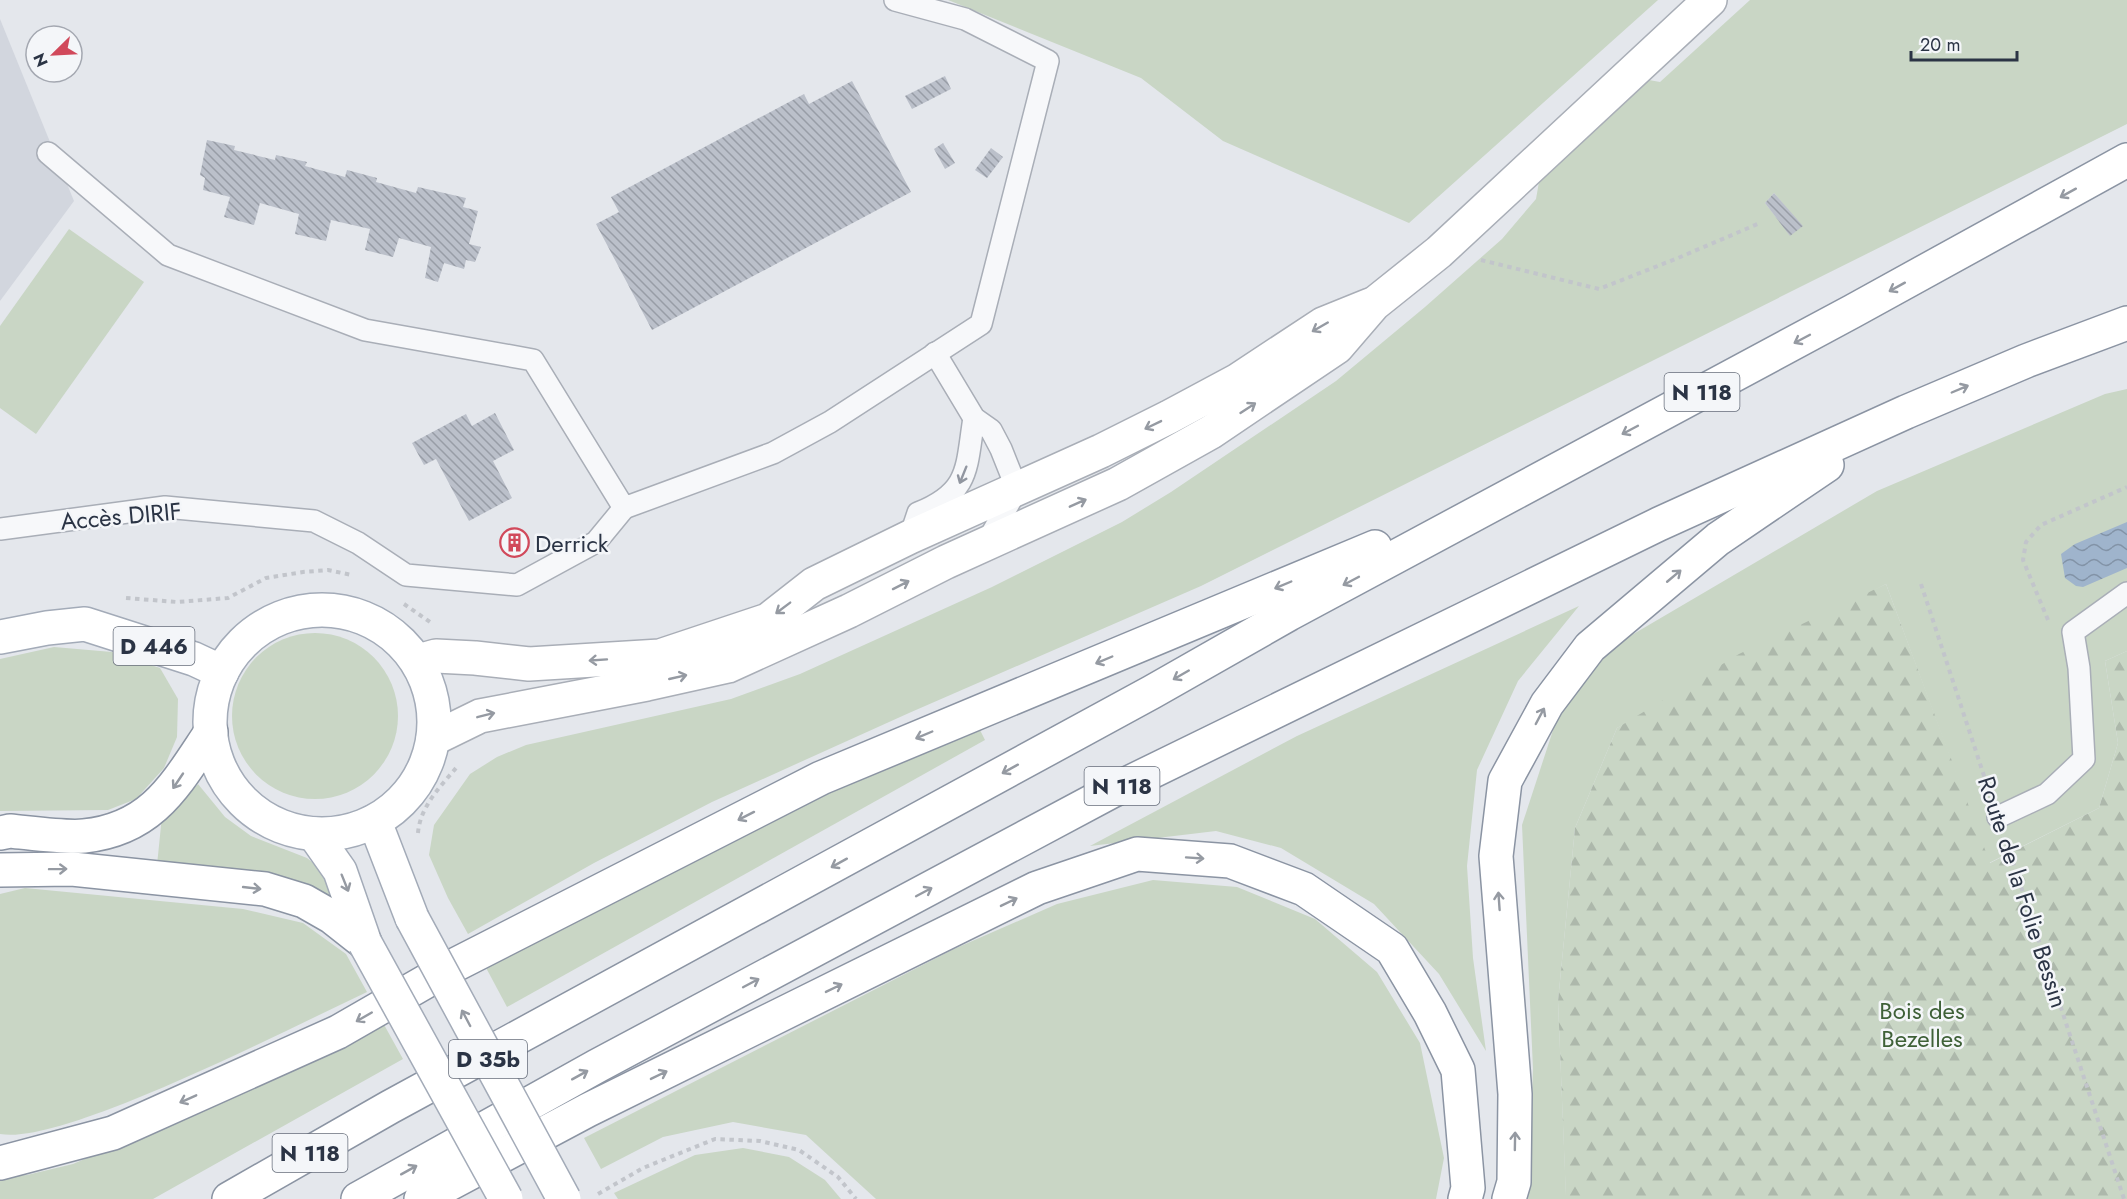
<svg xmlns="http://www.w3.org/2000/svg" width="2127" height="1199" font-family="Jost,sans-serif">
<defs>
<pattern id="forest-firs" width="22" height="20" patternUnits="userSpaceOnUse" patternTransform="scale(1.5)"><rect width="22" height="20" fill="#c9d6c5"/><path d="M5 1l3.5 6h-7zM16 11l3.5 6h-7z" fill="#adb8ab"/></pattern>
<pattern id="water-waves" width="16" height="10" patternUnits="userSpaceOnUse" patternTransform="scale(1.5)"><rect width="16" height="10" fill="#9fb4cc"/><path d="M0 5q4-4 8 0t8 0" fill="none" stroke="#8293a7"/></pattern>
<pattern id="building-back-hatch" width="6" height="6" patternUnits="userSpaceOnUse" patternTransform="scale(1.5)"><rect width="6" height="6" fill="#bbc0ca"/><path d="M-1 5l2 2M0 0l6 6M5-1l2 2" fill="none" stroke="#989da6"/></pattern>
</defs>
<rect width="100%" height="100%" fill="#e4e7ec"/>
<polygon fill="#d2d6de" points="0,19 74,201 0,301"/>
<g fill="#c9d6c5" fill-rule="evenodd">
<polygon points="948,0 1658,0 1409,223 1223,141 1141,78"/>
<path d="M 1750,0 L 2127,0 L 2127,124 L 1201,586 L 909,713 L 712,802 L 594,863 L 468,934 L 448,898 L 429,855 L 434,825 L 470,774 L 497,757 L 526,745 L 731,699 L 800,674 L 992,587 L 1122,522 L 1171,492 L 1336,381 L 1425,307 L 1502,239 L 1536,199 L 1539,182 L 1649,80 L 1660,82 ZM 1774,193 L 1802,226 L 1790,235 L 1765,203 Z"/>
<polygon points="69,229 144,282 36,434 0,408 0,326"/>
<polygon points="2127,389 2127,651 2105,661 2118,743 2099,808 1989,863 1886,584 1617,728 1575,828 1558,1001 1566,1195 1566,1199 1528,1199 1533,1069 1522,825 1557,718 1613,646 1877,491 2105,394"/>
<polygon points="1579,606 1518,681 1477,770 1467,866 1473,958 1486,1051 1439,974 1374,904 1281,848 1216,831 1090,846 1297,736"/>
<circle cx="315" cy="716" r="83"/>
<polygon points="54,647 112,652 160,668 178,699 177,737 164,768 136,799 108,810 0,811 0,659"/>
<polygon points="977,724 985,740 507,1007 484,964 703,849"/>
<polygon points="198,784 225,817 251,836 307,858 321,869 353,924 157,865 162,816 181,803"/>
<polygon points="1153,880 1237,887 1315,919 1377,972 1420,1043 1444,1158 1436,1199 876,1199 806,1135 733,1122 663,1137 601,1169 584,1138 954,949 1057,904"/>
<path d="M 25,888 L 243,909 L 303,923 L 346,954 L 367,992 C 281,1033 196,1076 107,1110 C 80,1120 27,1139 0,1134 L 0,894 Z"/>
<polygon points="382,1021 403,1059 153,1199 0,1199 0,1177 27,1175 73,1164 131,1139"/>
<polygon points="743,1148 789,1157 825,1180 841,1199 618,1199 614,1193 695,1155"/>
</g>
<polygon fill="url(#forest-firs)" points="1886,584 1990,863 2099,808 2118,743 2105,661 2127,651 2127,1199 1566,1199 1558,1001 1575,828 1617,728 1739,654"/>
<polygon fill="url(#water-waves)" points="2127,522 2127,568 2083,587 2076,586 2065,578 2061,554 2075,544"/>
<g fill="url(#building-back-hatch)">
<polygon points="945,76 951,89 912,109 905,96"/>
<polygon points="852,81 911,192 652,330 596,224 619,212 611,197 804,94 809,104"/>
<polygon points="207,140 235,146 234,150 275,160 276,155 307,162 305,166 345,177 347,170 377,178 376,182 416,193 418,187 466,198 463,207 478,211 469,244 481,247 475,262 466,260 464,269 444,263 438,282 425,278 431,247 399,238 393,257 365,250 370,229 331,220 326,241 295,234 299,214 260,203 254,225 224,217 230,197 203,190 205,178 200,175"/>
<polygon points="943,143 955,163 945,169 934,149"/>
<polygon points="991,148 1003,157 987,178 975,170"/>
<polygon points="1774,193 1803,226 1790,236 1765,203"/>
<polygon points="495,413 514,450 493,461 512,498 469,521 436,459 424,465 412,443 466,414 472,426"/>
<polygon points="520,533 526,544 508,554 503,542"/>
</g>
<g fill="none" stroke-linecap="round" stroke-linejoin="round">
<defs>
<g id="service">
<polyline points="48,153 168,255 365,330 533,360 624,508 773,453 830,422 981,324 1048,61 965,19 895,0"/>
<polyline points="935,353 974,418 991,430 1001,449 1017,489 986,544"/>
<polyline points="0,529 165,507 314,521 358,543 406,575 517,585 596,542 624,508"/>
<path d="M 910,537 L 918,513 C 971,492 966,467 974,418"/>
<polyline points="1998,817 2047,794 2084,759 2079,668 2073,632 2127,593"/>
</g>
<g id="secondary">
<polyline points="418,661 436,656 475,658 529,664 660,656 768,620 814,584 910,537 1101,451 1169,417 1238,380 1323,324 1370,305"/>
<polyline points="433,739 480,716 647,684 728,666 849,611 946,562 1118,484 1211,432 1337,347 1374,304 1439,252 1710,0"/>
</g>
<g id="primary">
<circle cx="322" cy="722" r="112"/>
<polyline points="0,637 47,628 85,624 194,659 222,672"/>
<polyline points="373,822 380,835 412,918"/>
<polyline points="314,834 340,871 365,943"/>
</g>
<g id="trunk">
<path d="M 0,833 L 10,831 C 31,833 65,838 84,836 C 153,829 176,784 211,732"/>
<polyline points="0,870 72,869 265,889 304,901 332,917 365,943"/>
<polyline points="0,1163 113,1133 338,1032 451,967 821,778 1375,547"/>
<polyline points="229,1199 390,1107 1152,692 1289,614 1853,311 2127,160"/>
<polyline points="358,1199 597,1066 1110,792 1659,524 1906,412 2026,361 2127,323"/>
<polyline points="421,1199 588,1110 1037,888 1137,854 1230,861 1304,889 1392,949 1430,1013 1458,1070 1468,1188 1465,1199"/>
<polyline points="1509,1199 1514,1182 1515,1094 1496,856 1505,781 1547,704 1590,647 1718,539 1827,465"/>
</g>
</defs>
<use href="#service" stroke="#a9aeb7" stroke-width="24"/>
<use href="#secondary" stroke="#a9aeb7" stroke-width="36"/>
<use href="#primary" stroke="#a3abb8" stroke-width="36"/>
<use href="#trunk" stroke="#8b94a3" stroke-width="36"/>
<g stroke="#c2c5cb" stroke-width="4" stroke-dasharray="4.5 4.5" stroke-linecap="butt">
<polyline points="1481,260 1599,289 1678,258 1760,223"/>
<polyline points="1921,584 1989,791"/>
<polyline points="126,598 177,602 228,598 266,578 303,572 328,570 352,575"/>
<polyline points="404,604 430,622"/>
<polyline points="2048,620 2023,560 2026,542 2041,525 2127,487"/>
<path d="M 418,833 C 420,807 440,787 456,768"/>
<polyline points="2007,844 2124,1199"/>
<polyline points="598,1194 643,1168 715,1139 760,1141 799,1150 838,1177 856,1199"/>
</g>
<use href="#service" stroke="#f7f8fa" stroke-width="21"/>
<use href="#secondary" stroke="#fff" stroke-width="33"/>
<use href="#primary" stroke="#fff" stroke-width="33"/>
<use href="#trunk" stroke="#fff" stroke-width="33"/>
<defs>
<g id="primary-bridge">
<polyline points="412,918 564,1199"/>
<polyline points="365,943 506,1199"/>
</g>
</defs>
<use href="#primary-bridge" stroke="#a3abb8" stroke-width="36" stroke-linecap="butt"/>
<use href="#primary-bridge" stroke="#fff" stroke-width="33"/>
</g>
<defs><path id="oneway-shaft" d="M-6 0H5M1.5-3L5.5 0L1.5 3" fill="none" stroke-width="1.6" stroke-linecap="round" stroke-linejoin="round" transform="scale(1.5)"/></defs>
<g stroke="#959aa2">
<use href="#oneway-shaft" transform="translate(2068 193) rotate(151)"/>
<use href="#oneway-shaft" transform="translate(1897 287) rotate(151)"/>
<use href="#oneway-shaft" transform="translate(1320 327) rotate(150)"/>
<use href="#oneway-shaft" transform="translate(1802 339) rotate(152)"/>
<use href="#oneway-shaft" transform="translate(1960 389) rotate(-23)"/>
<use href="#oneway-shaft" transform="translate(1248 408) rotate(-33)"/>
<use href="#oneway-shaft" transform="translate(1153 425) rotate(154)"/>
<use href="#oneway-shaft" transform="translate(1630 430) rotate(152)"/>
<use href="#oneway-shaft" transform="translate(1078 503) rotate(-24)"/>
<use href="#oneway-shaft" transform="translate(1674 576) rotate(-40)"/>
<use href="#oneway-shaft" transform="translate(1351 581) rotate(152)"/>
<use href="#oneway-shaft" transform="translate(901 585) rotate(-27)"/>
<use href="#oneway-shaft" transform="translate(1283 585) rotate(157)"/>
<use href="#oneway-shaft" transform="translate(783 608) rotate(143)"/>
<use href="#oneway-shaft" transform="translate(598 660) rotate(176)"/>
<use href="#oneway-shaft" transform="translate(1104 660) rotate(157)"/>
<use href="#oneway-shaft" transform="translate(1181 675) rotate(150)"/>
<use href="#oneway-shaft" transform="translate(678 677) rotate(-13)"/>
<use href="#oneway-shaft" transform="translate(486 715) rotate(-14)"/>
<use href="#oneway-shaft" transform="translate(1540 716) rotate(-62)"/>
<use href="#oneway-shaft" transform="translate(924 735) rotate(157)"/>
<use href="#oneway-shaft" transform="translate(1010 769) rotate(151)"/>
<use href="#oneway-shaft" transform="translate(178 781) rotate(124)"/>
<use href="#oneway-shaft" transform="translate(746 816) rotate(153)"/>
<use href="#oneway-shaft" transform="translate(1195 858) rotate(4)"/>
<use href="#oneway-shaft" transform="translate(839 863) rotate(151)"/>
<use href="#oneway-shaft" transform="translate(58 869) rotate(-1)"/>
<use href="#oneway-shaft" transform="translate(345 883) rotate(68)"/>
<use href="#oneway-shaft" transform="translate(252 888) rotate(6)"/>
<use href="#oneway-shaft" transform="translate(924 892) rotate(-28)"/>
<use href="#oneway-shaft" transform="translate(1499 901) rotate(-94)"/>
<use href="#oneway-shaft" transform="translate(1009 902) rotate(-26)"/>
<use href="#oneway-shaft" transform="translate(751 983) rotate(-28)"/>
<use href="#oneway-shaft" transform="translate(834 988) rotate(-26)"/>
<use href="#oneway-shaft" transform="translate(364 1017) rotate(150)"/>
<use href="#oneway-shaft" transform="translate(466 1018) rotate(-118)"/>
<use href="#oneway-shaft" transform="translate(580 1075) rotate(-29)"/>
<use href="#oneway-shaft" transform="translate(659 1075) rotate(-26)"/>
<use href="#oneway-shaft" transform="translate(188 1099) rotate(156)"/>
<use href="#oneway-shaft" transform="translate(1515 1141) rotate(-89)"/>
<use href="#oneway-shaft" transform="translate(409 1170) rotate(-29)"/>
</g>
<use stroke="#9196a0" href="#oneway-shaft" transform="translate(963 475) rotate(112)"/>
<defs>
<symbol id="building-ring" viewBox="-11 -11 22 22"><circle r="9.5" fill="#f4f6f9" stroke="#d1495b" stroke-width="1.5"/><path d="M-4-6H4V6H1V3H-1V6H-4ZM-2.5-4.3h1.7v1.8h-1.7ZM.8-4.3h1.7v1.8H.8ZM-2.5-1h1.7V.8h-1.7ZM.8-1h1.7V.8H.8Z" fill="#d1495b"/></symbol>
</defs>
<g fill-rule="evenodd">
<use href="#building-ring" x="498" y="526" width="33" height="33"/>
</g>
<g text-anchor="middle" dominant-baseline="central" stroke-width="5" stroke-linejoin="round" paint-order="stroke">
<g fill="#f4f6f9" stroke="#676e7b" stroke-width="1.5">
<rect x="1664.5" y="373" width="75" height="38" rx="4.5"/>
<rect x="113.5" y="627" width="81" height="38" rx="4.5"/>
<rect x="1084.5" y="767" width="75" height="38" rx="4.5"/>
<rect x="449" y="1040" width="78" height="38" rx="4.5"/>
<rect x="272.5" y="1134" width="75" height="38" rx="4.5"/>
</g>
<g font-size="22" font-weight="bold" fill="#2b3445">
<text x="1702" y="392">N 118</text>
<text x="154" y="646">D 446</text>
<text x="1122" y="786">N 118</text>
<text x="488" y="1059">D 35b</text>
<text x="310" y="1153">N 118</text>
</g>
<g font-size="24" fill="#2b3445" stroke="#f4f6f9">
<text transform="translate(121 516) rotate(-5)">Accès DIRIF</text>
<text transform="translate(2023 892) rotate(72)">Route de la Folie Bessin</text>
</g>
<g font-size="24" fill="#2b3445" stroke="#f4f6f9" text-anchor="start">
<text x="535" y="543">Derrick</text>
</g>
<g font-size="24" fill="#3f6138" stroke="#f4f6f9">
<text x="1922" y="1010">Bois des<tspan x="1922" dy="28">Bezelles</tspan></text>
</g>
</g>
<g transform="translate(54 54) rotate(246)"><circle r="28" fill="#f4f6f9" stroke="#a4a8b1" stroke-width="1.5"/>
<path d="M0-4.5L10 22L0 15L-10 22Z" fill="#d1495b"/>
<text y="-9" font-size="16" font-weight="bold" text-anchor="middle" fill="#2b3445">N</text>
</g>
<path d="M1911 51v9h106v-9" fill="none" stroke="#2b3445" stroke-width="3"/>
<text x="1920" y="51" font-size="18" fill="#2b3445" stroke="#f4f6f9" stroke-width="4.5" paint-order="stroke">20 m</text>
</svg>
